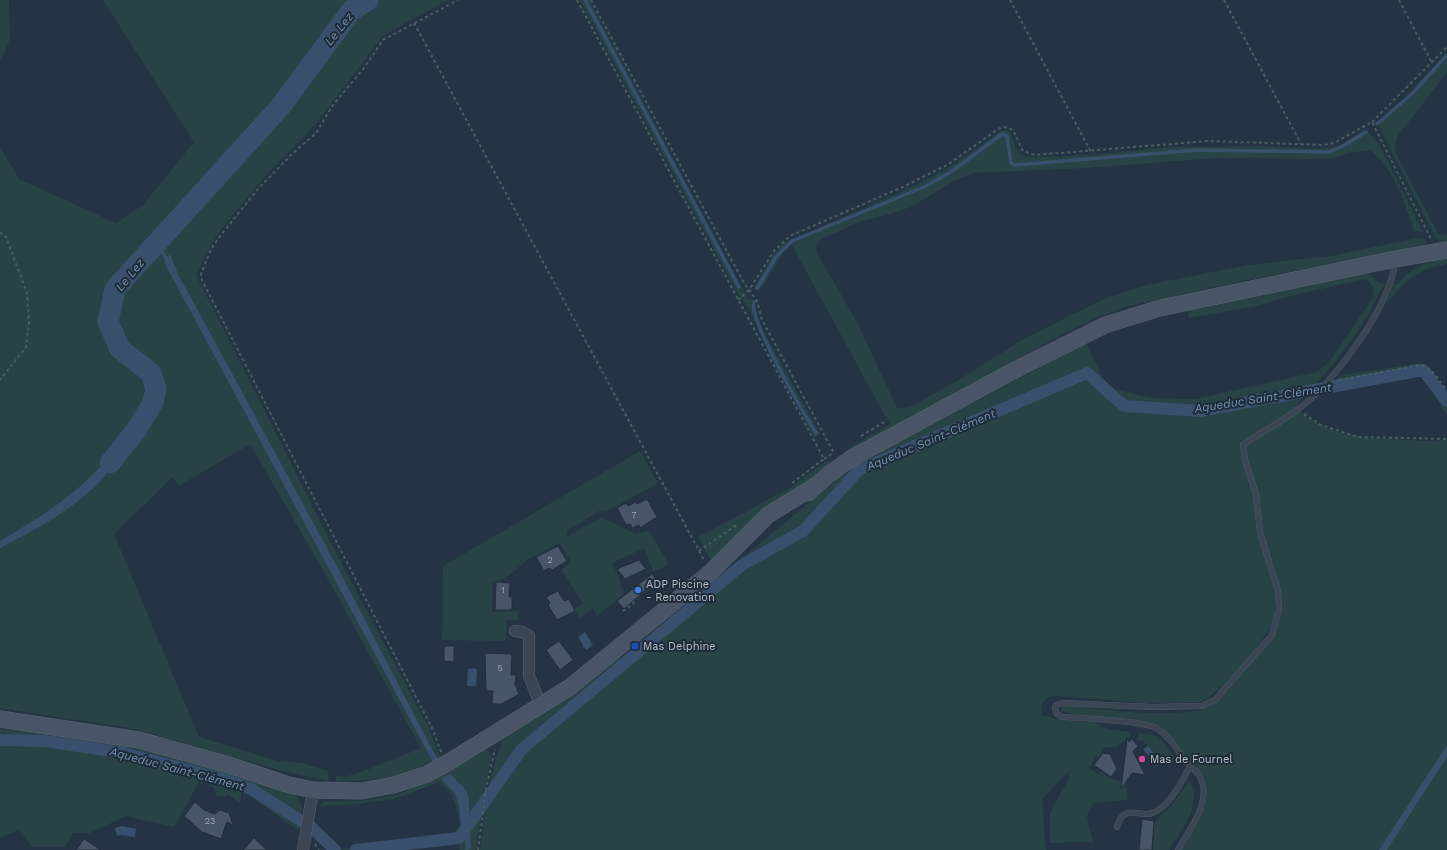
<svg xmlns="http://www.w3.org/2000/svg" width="1447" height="850" font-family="'Work Sans',sans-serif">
<rect width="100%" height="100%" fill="#253444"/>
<g fill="#274345">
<polygon points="0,0 9,0 10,39 0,63"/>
<polygon points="103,0 448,0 384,35 314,126 267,174 227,222 210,246 196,275 345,570 429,728 440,757 411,771 391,777 369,780 336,782 336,775 344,777 364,771 421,748 328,579 250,444 179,486 173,477 114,534 199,737 278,761 302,763 328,771 329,781 278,770 135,729 0,708 0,147 19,179 116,223 143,205 194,142"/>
<polygon points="580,0 589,0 748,299 754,301 761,327 820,434 814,438 748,308 736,290"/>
<polygon points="1447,53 1447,72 1397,137 1394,150 1439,235 1447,234 1447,241 1440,242 1436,239 1379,126 1380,120 1399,104"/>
<path d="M 1364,130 L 1374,138 L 1384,153 L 1423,232 L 1414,231 C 1405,202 1394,169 1370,150 L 1348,153 L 1331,159 L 1216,158 L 1087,168 L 973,173 L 952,182 L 911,207 L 887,215 L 862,221 L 821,239 L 816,246 L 818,255 L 858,324 L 897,408 L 909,407 L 957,381 L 1022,340 L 1073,314 L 1109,297 L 1147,285 L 1248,265 L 1331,256 L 1417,238 L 1425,239 L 1426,244 L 1209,288 L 1125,307 L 1096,318 L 1060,336 L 849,451 L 849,448 L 890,424 L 885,416 L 792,245 L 785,250 L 759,292 L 754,289 L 773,255 L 784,243 L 908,189 L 949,168 L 1001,131 L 1009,131 L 1019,154 L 1027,157 L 1052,157 L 1101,154 L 1169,147 L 1255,146 L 1320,149 L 1333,147 L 1344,143 Z"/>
<path d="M 1447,259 L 1447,264 C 1417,268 1403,283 1385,306 L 1394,284 L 1397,284 C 1415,266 1422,263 1447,259 Z"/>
<path d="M 1369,273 L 1379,283 L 1386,284 L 1385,286 C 1380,288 1371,310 1367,317 C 1346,350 1323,378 1295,406 C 1299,411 1304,414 1309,418 C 1346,444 1393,437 1436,442 L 1447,438 L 1447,850 L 1182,850 C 1194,829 1220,796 1201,772 C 1196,764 1188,759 1182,752 C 1171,738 1163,725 1146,721 L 1068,713 L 1061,711 L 1061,707 L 1064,706 C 1096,708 1189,722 1214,704 C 1226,696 1242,673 1252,661 C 1286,622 1287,611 1273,562 L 1268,564 C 1272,581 1278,600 1274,618 C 1269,638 1219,696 1200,702 L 1148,703 L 1056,696 L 1046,698 L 1042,705 L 1041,715 L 1062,720 L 1094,722 L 1107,729 L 1131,732 L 1130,737 L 1116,747 L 1105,747 L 1099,757 L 1096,756 L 1089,768 L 1097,774 L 1101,772 L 1111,779 L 1126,782 L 1127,800 L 1093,803 L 1087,817 L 1093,843 C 1079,840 1065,843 1050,843 L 1050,812 L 1068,780 L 1070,770 L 1042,799 L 1046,850 L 480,850 C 484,819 488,773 502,744 L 499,738 L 618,656 L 621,658 L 839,478 L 892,446 L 1086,343 L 1108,388 L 1153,398 L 1195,399 L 1316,372 L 1329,362 L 1373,298 C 1375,290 1373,284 1366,279 L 1298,294 L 1257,306 L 1189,318 L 1188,311 Z"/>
<polygon points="1420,363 1432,370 1447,393 1447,415 1422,375 1418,373 1327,388 1341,375"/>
<polygon points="640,451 658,483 609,510 599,511 567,531 567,537 601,517 636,534 649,531 668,563 660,570 653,571 644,548 612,563 618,575 624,594 597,616 593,608 580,618 574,609 583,603 561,570 571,562 559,543 528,559 505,579 492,581 492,612 518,611 518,620 507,620 506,641 442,640 443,566"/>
<polygon points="828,460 831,464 711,561 698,537 790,488"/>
<path d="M 0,725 L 125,744 L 243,777 L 295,795 C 306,803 301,817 299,829 L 296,829 L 242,790 L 240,804 L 229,795 L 217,797 L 214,788 L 206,783 L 199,782 L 174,827 L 126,816 L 90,833 L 73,833 L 65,847 L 32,847 L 18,830 L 0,838 Z"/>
<polygon points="1138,733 1158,736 1176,759 1162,763 1143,741 1138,740"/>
<path d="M 487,749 L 491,756 L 476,850 L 459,850 L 461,830 L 471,831 L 469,818 L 459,820 C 456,804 453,792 439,782 L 394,799 L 347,805 L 319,806 L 324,802 L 359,801 L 397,795 L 435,778 Z"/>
<path d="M 1189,781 C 1205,802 1180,831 1169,850 L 1153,850 L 1154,823 L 1175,801 Z"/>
<polygon points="314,821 315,821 318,829 337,847 343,849 443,836 458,832 458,842 396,850 329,850 311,832"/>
</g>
<g fill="#38506c">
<polygon points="170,254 178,274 341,574 432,749 439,761 434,764 164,262"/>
<path d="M 123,439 L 129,442 C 121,454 112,467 102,479 C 75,509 35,530 0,548 L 0,541 C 48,513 90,486 123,439 Z"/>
<polygon points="585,632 593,645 586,650 584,647 583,648 583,645 578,637"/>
<polygon points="474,668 477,670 476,686 467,686 468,669"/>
<polygon points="1447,745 1447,757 1387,850 1379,850"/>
<polygon points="1148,746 1162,763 1157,766 1143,749"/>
<polygon points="450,774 466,790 469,798 469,819 461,830 459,806 455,793 441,779"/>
<polygon points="469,825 471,849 466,850 464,833"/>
<polygon points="122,826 136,829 135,837 122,835 117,836 115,828"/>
</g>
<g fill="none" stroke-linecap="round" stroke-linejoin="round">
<g stroke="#38506c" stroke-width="3.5">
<polyline points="585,0 739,287"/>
<polyline points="1377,124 1413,93 1447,55"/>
<polyline points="157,243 169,263"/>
<polyline points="757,288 776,257 792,241 926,186 951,172 1002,134 1007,136 1011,163 1015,165 1197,150 1329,152 1343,146 1366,132"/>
<path d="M 754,302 C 748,319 804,414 816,433"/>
<polyline points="465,819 466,833"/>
</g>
<g stroke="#38506c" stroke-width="12">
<polyline points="0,740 45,741 123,753 227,780 251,789 312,828 335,850"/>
<polyline points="356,850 459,838 522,749 742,565 803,531 859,470 1087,373 1124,406 1200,411 1423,370 1447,401"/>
</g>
<polyline stroke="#38506c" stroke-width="21" points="110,463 137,429 153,402 156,389 151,373 120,349 108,322 115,289 281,106 351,11 368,0"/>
</g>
<g fill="#465668" stroke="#202d3b">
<polygon points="647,499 657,517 640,528 639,525 632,528 630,524 626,525 617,508 626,503 628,506 636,502 637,504"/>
<polygon points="558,546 567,561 552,570 549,568 544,571 536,557"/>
<polygon points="639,560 646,569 625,579 617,569"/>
<polygon points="652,574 657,580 624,609 617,601"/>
<polygon points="496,582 510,583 509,597 512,597 512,610 495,610"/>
<polygon points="558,591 564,601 569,599 575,611 557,620 548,605 550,603 546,597"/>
<polygon points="559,641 573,660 560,670 546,650"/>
<polygon points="444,646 454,646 454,662 444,661"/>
<polygon points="485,653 512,654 511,675 516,675 515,685 519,694 502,704 492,704 493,691 486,691"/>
<polygon points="1127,738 1129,742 1132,739 1138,746 1133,751 1145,775 1132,773 1121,789"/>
<polygon points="1103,753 1110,754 1117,769 1111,777 1094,765"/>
<polygon points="195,802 204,810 215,814 220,810 229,813 233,825 227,822 221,839 202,832 184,816"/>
<polygon points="1142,819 1154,821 1152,850 1139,850"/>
<polygon points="254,838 267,850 243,850"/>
<polygon points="84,839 101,850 76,850"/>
</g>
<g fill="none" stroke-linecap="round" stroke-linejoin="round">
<defs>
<g id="lane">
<path d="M 1117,827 C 1125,800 1141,821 1157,811 C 1172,802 1182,781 1190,766"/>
<path d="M 1178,850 C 1190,829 1214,799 1199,775 C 1195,769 1188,765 1184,759 C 1176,748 1168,735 1156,728 C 1142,721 1081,718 1062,717 L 1057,714 L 1055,709 L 1056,705 L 1062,703 L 1152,707 L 1202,706 L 1215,700 L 1272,635 L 1279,609 L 1278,591 L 1260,532 L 1256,495 L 1245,460 L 1243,445 C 1261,432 1280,423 1297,410 C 1331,387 1394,302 1395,260"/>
</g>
<g id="street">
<polyline points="515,631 522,632 529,636 529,676 541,706"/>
<polyline points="303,850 313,790"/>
</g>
<g id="secondary">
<polyline points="808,493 828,475 852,458 1017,369 1105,325 1160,308 1395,259 1447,250"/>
<polyline points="0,719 139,740 229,765 289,785 313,790 361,791 394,785 427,774 449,762 570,687 711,572 768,515 815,486"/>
</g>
</defs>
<use href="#lane" stroke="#586471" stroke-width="6"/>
<use href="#street" stroke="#586471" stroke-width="12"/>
<use href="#secondary" stroke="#586471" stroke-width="17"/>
<g stroke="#466061" stroke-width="2" stroke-dasharray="3 3" stroke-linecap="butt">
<polyline points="577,0 824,459 792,483"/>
<polyline points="591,0 744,283 757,301 762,320 834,453"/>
<polyline points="1010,0 1091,152"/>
<polyline points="1224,0 1301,144"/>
<polyline points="1399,0 1432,63"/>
<polyline points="414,23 704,560"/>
<polyline points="1372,122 1447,47"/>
<polyline points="0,232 6,237 27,293 29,323 26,347 0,380"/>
<polyline points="738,300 749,290 774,251 790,236 905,186 947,165 1000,128 1005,127 1013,130 1023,151 1035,155 1208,141 1324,145 1334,143 1372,122 1431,239"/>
<path d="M 1339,380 L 1420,365 C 1433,368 1439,381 1447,391"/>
<polyline points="1304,414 1321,425 1358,437 1447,439"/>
<polyline points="861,436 886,421"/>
<polyline points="824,459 833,453"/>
<polyline points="699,551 738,524"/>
<polyline points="623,611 633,604 635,598"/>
<polyline points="441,752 433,730 201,278 201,274 211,249 221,235 257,190 291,155 316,133 333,105 364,68 383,40 458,0"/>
<polyline points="315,844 319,850"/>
<polyline points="478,850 486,789 495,749"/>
</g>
<use href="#lane" stroke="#3a4654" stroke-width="5.5"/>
<use href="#street" stroke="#3a4654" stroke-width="11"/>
<use href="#secondary" stroke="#475567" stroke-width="16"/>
</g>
<circle fill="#3f7fe0" stroke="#1e2b39" stroke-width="1.5" cx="638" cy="590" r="4"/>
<rect fill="#1a4fb4" stroke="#1e2b39" stroke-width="1.5" x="631" y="642" width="8" height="8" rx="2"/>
<circle fill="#d1479c" stroke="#1e2b39" stroke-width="1.5" cx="1142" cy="759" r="4"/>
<g text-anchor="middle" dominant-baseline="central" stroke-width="4" stroke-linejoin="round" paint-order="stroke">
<g font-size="9" fill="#9ba6b4">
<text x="634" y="515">7</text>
<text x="550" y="560">2</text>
<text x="503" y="590">1</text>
<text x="500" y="668">5</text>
<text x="210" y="821">23</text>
</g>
<g font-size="11" fill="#b7c1cd" stroke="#1e2b39" text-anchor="start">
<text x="646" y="584">ADP Piscine<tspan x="646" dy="13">- Renovation</tspan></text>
<text x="643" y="646">Mas Delphine</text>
<text x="1150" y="759">Mas de Fournel</text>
</g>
<g font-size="12" font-style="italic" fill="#7593b2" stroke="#1e2b39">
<text transform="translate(339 29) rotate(-52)">Le Lez</text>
<text transform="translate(130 275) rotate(-51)">Le Lez</text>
<text transform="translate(1263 398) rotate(-9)">Aqueduc Saint-Clément</text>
<text transform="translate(931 440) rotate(-23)">Aqueduc Saint-Clément</text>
<text transform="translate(177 769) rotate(15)">Aqueduc Saint-Clément</text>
</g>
</g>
</svg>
